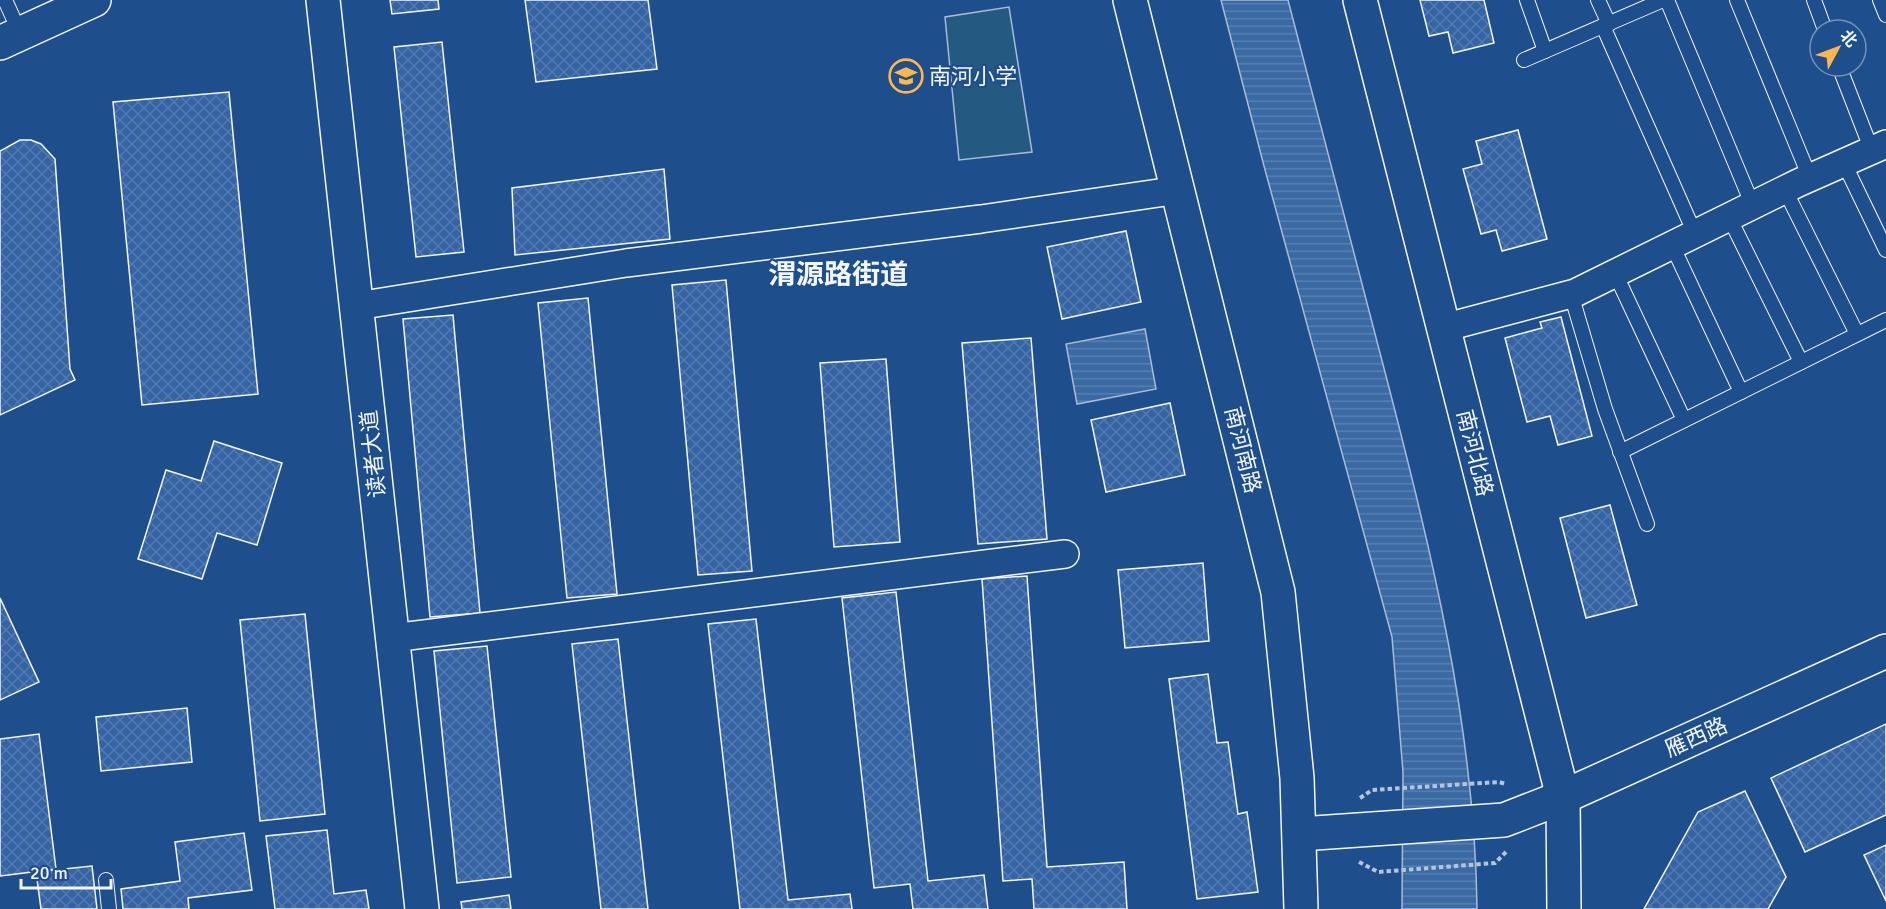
<svg xmlns="http://www.w3.org/2000/svg" width="1886" height="909" font-family="Signika,'Noto Sans SC',sans-serif">
<defs>
<pattern id="water-rules" width="6" height="5" patternUnits="userSpaceOnUse" patternTransform="scale(1.5)"><rect width="6" height="5" fill="#3b69a3"/><path d="M0 2.5h6" fill="none" stroke="#587fb1"/></pattern>
<pattern id="building-cross-hatch" width="8" height="8" patternUnits="userSpaceOnUse" patternTransform="scale(1.5)"><rect width="8" height="8" fill="#3563a3"/><path d="M0 0l8 8M0 8l8-8" fill="none" stroke="#537ab1"/></pattern>
</defs>
<rect width="100%" height="100%" fill="#1f4e8c"/>
<polygon fill="#245a82" stroke="#a8bbd7" stroke-width="1.5" points="1009,7 1032,152 959,160 945,17"/>
<g fill="url(#water-rules)" stroke="#a8bbd7" stroke-width="1.5">
<path d="M 1221,0 L 1288,0 C 1320,125 1353,250 1386,376 C 1431,550 1475,727 1477,909 L 1402,909 L 1403,772 L 1392,637 L 1264,166 Z"/>
<polygon points="1145,329 1156,389 1077,404 1066,344"/>
</g>
<g fill="url(#building-cross-hatch)" stroke="#f2f6ff" stroke-width="1.5">
<polygon points="390,0 438,0 439,9 392,14"/>
<polygon points="525,0 648,0 657,69 536,82"/>
<polygon points="1420,0 1484,0 1494,43 1453,53 1448,32 1429,36"/>
<polygon points="442,42 464,252 416,257 394,47"/>
<polygon points="229,92 258,394 142,405 113,102"/>
<polygon points="1518,130 1547,239 1502,251 1496,230 1481,234 1463,169 1482,164 1476,141"/>
<polygon points="20,140 31,140 41,144 55,159 70,369 75,380 0,415 0,151"/>
<polygon points="664,169 670,239 515,255 512,188"/>
<polygon points="1126,231 1141,302 1062,319 1047,247"/>
<polygon points="726,280 752,571 698,575 672,285"/>
<polygon points="588,298 617,594 567,598 538,303"/>
<polygon points="453,315 480,613 430,617 403,319"/>
<polygon points="1561,317 1592,436 1558,445 1550,416 1527,422 1505,338 1542,328 1540,322"/>
<polygon points="1031,338 1047,539 978,544 962,343"/>
<polygon points="886,359 900,542 834,547 820,363"/>
<polygon points="1170,403 1185,475 1106,492 1091,420"/>
<polygon points="214,441 282,463 257,545 217,533 202,579 138,559 166,470 201,481"/>
<polygon points="1610,505 1637,605 1586,618 1560,518"/>
<polygon points="1203,563 1209,641 1125,648 1118,570"/>
<polygon points="1027,576 1047,867 1124,862 1127,909 1034,909 1032,879 1003,881 982,579"/>
<polygon points="896,592 928,881 984,875 988,909 913,909 910,884 874,888 842,598"/>
<polygon points="0,598 39,682 0,700"/>
<polygon points="305,614 325,814 260,821 240,620"/>
<polygon points="756,619 788,900 850,894 852,909 740,909 708,624"/>
<polygon points="618,639 648,909 601,909 572,644"/>
<polygon points="487,646 511,877 457,883 434,651"/>
<polygon points="1208,674 1217,743 1228,742 1238,814 1247,812 1258,892 1197,899 1169,679"/>
<polygon points="187,708 192,762 101,771 96,717"/>
<polygon points="1886,724 1886,815 1805,852 1771,778"/>
<polygon points="39,734 56,869 0,876 0,739"/>
<polygon points="1745,791 1786,877 1768,909 1644,909 1698,812"/>
<polygon points="327,830 334,894 366,890 369,909 275,909 266,836"/>
<polygon points="244,833 252,890 188,898 189,909 123,909 121,889 180,881 175,842"/>
<polygon points="1886,845 1886,901 1864,855"/>
<polygon points="92,866 97,909 41,909 36,872"/>
<polygon points="509,895 511,909 462,909 461,902"/>
</g>
<g fill="none" stroke-linecap="round" stroke-linejoin="round">
<defs>
<g id="lane">
<polyline points="5,0 20,33"/>
<polyline points="1527,0 1545,51"/>
<polyline points="1598,0 1609,24"/>
<polyline points="1667,0 1753,206"/>
<polyline points="1737,0 1810,178"/>
<polyline points="1814,0 1825,30"/>
<polyline points="1880,0 1886,15"/>
<polyline points="1603,26 1695,234"/>
<polyline points="1524,60 1663,0"/>
<polyline points="1839,66 1872,151"/>
<polyline points="1844,163 1886,250"/>
<polyline points="1785,190 1857,334"/>
<polyline points="1729,217 1801,362"/>
<polyline points="1672,245 1741,392"/>
<polyline points="1615,273 1684,420"/>
<polyline points="1571,294 1605,409 1647,524"/>
<polyline points="1620,452 1886,320"/>
<polyline points="106,880 109,909"/>
</g>
<g id="street">
<polyline points="357,306 626,263 981,219 1179,190"/>
<polyline points="1443,328 1575,293 1798,183 1886,144"/>
<polyline points="392,638 1065,554"/>
</g>
<g id="secondary">
<polyline points="323,0 422,909"/>
<polyline points="1130,0 1278,592 1297,778 1301,909"/>
<polyline points="1360,0 1563,797 1564,909"/>
<polyline points="0,43 94,0"/>
<polyline points="1300,834 1504,820 1563,797 1886,651"/>
</g>
</defs>
<use href="#lane" stroke="#f2f6ff" stroke-width="16"/>
<use href="#street" stroke="#f2f6ff" stroke-width="30"/>
<use href="#secondary" stroke="#f2f6ff" stroke-width="36"/>
<g stroke="#b3c4dc" stroke-width="4" stroke-dasharray="4.5 3" stroke-linecap="butt">
<polyline points="1360,798 1372,790 1499,782 1506,784"/>
<polyline points="1359,862 1378,872 1495,863 1506,852"/>
</g>
<use href="#lane" stroke="#1f4e8c" stroke-width="14"/>
<use href="#street" stroke="#1f4e8c" stroke-width="27"/>
<use href="#secondary" stroke="#1f4e8c" stroke-width="33"/>
</g>
<defs>
<symbol id="school-ring" viewBox="-11 -11 22 22"><circle r="9.5" fill="#1f4e8c" stroke="#ffb74d" stroke-width="1.5"/><path d="M0-5L7-2L0 1L-7-2ZM-4 1L0 2.5L4 1V4Q0 6-4 4Z" fill="#ffb74d"/></symbol>
</defs>
<g fill-rule="evenodd">
<use href="#school-ring" x="887" y="57" width="38" height="38"/>
</g>
<g text-anchor="middle" dominant-baseline="central" stroke-width="4.5" stroke-linejoin="round" paint-order="stroke">
<g font-size="22" fill="#f2f6ff" stroke="#1f4e8c" text-anchor="start">
<text x="929" y="76">南河小学</text>
</g>
<g font-size="22" fill="#f2f6ff" stroke="#1f4e8c">
<text transform="translate(1243 450) rotate(76)">南河南路</text>
<text transform="translate(1475 453) rotate(76)">南河北路</text>
<text transform="translate(373 454) rotate(-96)">读者大道</text>
<text transform="translate(1696 737) rotate(-24)">雁西路</text>
</g>
<g font-size="28" font-weight="bold" fill="#f2f6ff" stroke="#1f4e8c">
<text x="838" y="275">渭源路街道</text>
</g>
</g>
<g transform="translate(1838 48) rotate(49)"><circle r="28" fill="#1f4e8c" stroke="#7391ba" stroke-width="1.5"/>
<path d="M0-4.5L10 22L0 15L-10 22Z" fill="#ffb74d"/>
<text y="-9" font-size="16" font-weight="bold" text-anchor="middle" fill="#f2f6ff">北</text>
</g>
<path d="M21 879v9h90v-9" fill="none" stroke="#f2f6ff" stroke-width="3"/>
<text x="30" y="879" font-size="18" fill="#f2f6ff" stroke="#1f4e8c" stroke-width="4.5" paint-order="stroke">20 m</text>
</svg>
